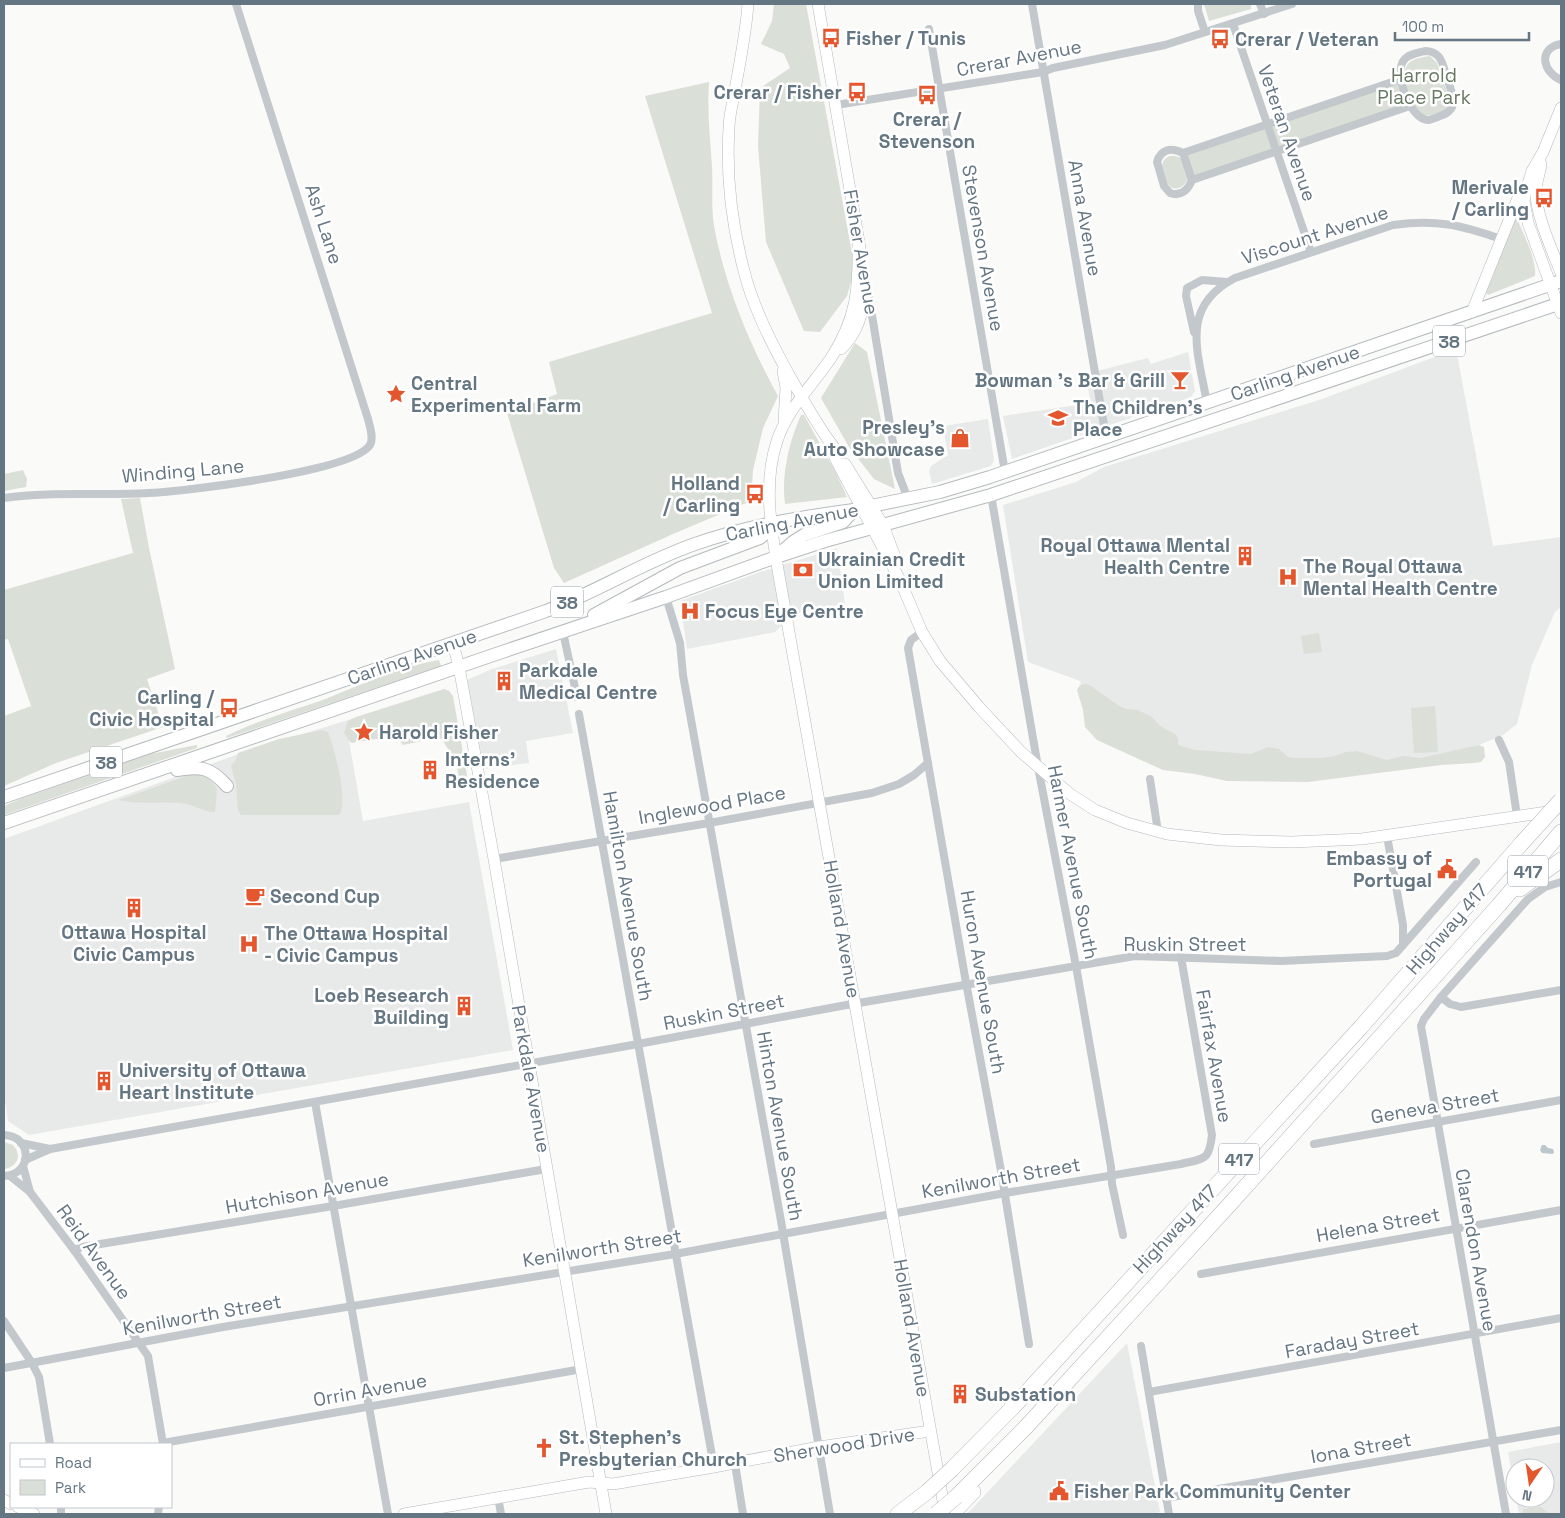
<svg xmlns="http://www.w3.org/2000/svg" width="1565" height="1518" font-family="'Space Grotesk',sans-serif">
<rect width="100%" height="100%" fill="#fafaf8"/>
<g fill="#e8e9e9">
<polygon points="1456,349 1493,546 1561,537 1561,607 1555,612 1532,665 1517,724 1503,735 1457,754 1276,778 1091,729 1080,681 1028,662 1003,505 1076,482 1104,467 1322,399"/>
<polygon points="1188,352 1195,391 1191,397 1012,459 1003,416 1091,403 1085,374 1148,358 1151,364"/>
<polygon points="988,419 994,460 991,466 932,484 929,471 931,466 948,455 943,426"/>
<polygon points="837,548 845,604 796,613 775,632 687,649 680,601 760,572"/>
<polygon points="556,649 573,733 526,741 529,763 484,769 467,680 492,669"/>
<polygon points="439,692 455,722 349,741 363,821 469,802 513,1050 29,1135 8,1121 4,1094 4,839 244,752"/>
<polygon points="1127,1343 1160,1512 1151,1514 967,1514"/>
<polygon points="1561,1442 1561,1514 1519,1514 1516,1498 1545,1498 1545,1468 1515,1468 1515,1490 1508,1452"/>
</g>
<g fill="#dadfd7">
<polygon points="774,4 806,4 855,269 847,296 820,332 804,331 766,242 758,146 760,88 790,68 784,54 761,44 772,21"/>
<polygon points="1204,4 1251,4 1251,9 1209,21"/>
<path d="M 1430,56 L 1437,63 L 1449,97 L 1447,107 C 1441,113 1430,117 1422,115 L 1412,104 L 1188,178 C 1185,185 1180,190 1172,188 L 1167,183 L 1162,165 C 1165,155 1172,154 1181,158 L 1404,81 C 1404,61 1411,59 1430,56 Z"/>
<path d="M 709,82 C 707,111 710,137 712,166 C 713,185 711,207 714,226 C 725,286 749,343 778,396 L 763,428 L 753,470 L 751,501 L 673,534 L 564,583 L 554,568 L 507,413 L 557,394 L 549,362 L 712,313 L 645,96 Z"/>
<path d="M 1515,219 L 1518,221 C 1524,235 1537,261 1535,276 L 1488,295 L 1486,293 Z"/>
<polygon points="855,343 867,352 895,489 874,479 849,447 821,398"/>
<path d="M 801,415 L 804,415 L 835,471 L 847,497 L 785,504 C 781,475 789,442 801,415 Z"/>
<polygon points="23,470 27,479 26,487 4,491 4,474"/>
<polygon points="140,498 149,548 175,669 147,679 163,727 56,763 4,786 4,716 31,706 8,639 4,640 4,590 133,553 121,499"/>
<polygon points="1319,633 1322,652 1304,654 1301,636"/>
<path d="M 439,660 L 441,666 L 227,738 L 226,736 C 256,721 288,712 320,701 C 359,686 397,667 439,660 Z"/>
<polygon points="1086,684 1091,686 1119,706 1126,709 1138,710 1152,717 1160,726 1175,734 1178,739 1178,745 1195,750 1251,754 1268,747 1279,749 1288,757 1294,758 1323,758 1335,756 1346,752 1357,751 1387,760 1403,756 1421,758 1479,745 1484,747 1485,757 1481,762 1474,763 1441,765 1308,782 1227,781 1195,774 1163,770 1097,740 1085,727 1083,710 1077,690 1080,685"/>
<polygon points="444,689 449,691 453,696 468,781 460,783 456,763 442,739 436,738 403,745 395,736 351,743 344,733 348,721 356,717"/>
<polygon points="1435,706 1438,752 1414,753 1411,708"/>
<path d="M 322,730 L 328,732 C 334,746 349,803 339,815 L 241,815 L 238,810 L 236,784 L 231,765 L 235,762 L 238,753 L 279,739 Z"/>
<polygon points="197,745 197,748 4,815 4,806 20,799 150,754"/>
<path d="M 192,774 C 205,774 210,778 217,789 L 215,812 C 203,812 193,804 181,803 C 160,801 139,805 119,800 Z"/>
<path d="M 4,1142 L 13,1145 C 22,1155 18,1166 5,1169 Z"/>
<polygon points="1541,1507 1549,1514 1523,1514 1523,1509"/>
</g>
<polygon fill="#bbc7cb" points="1542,1145 1545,1145 1548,1148 1553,1149 1554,1152 1553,1154 1542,1153 1540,1150"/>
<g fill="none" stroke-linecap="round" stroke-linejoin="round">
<defs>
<g id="secondary">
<path d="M 748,4 C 746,33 740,61 735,90 C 733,102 729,115 729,128 C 726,175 732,225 744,271 C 753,307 771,342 789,375 C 803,399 816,424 833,446"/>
<polyline points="818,4 860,248"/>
<polyline points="1561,108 1543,152 1532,171 1526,190 1524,201 1528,223 1561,313"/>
<path d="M 1541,164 C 1540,173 1536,182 1536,191 C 1535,213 1553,252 1561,273"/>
<path d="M 858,242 C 859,288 857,318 831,358 C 812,386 788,408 777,441 C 763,483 771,527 778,570 L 945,1512"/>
<polyline points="1472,312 1522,188"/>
<path d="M 841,349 C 859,332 865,307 865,283"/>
<polyline points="783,371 786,388 784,420"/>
<polyline points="829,441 836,460 899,578 922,632 940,661 979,707 1021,752 1070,794 1095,810 1127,823 1167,834 1221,840 1292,842 1362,839 1554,811"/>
<polyline points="845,464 883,525 897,562"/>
<polyline points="453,643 459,667 494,859 606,1514"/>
<polyline points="4,1500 11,1504"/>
<polyline points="18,1507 34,1514"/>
<polyline points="404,1514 589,1482 613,1484 714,1467 819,1447 930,1431"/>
</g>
<g id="primary">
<polyline points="861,508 940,492 990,477 1561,281"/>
<polyline points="780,553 793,542 804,535 843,522 854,510"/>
<polyline points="594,615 680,568 760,538 767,532 771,523"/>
<path d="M 177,770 C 201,766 210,767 227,786"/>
<path d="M 4,797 L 546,611 C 597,592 643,562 695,544 C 747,526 800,517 854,510"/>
<polyline points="4,823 502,652 666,597 776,557 825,541 991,495 1561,303"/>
</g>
<g id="highway">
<polyline points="1520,889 1561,860"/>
<polyline points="952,1469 1015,1405 1361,1027 1521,844"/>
<polyline points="957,1496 1026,1427 1230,1204 1499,905 1561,832"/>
<polyline points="898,1514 927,1492"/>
<polyline points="952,1514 973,1492"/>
</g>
</defs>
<use href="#secondary" stroke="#b3babf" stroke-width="12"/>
<use href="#primary" stroke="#b5babe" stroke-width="14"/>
<use href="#highway" stroke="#b4b9bd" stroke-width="16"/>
<g stroke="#c3c8cc" stroke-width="8">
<polyline points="1032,4 1106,437"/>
<polyline points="1198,4 1198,11 1205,32"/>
<polyline points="1260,4 1264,14"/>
<polyline points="1233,24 1311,252"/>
<polyline points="929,29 1005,472"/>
<path d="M 1561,44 C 1538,48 1542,72 1561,80"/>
<path d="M 1425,51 C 1430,51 1435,52 1439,57 C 1443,62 1445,72 1447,78 C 1452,94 1461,109 1440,116 C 1436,118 1432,119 1429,120 C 1410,121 1393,72 1404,60 C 1408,54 1418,53 1425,51 Z"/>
<path d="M 1401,79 L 1183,153 C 1171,147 1161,149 1157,162 L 1164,186 L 1170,193 C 1181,197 1188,190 1192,180 L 1410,106"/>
<polyline points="836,105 1043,72 1053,68 1165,45 1292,4"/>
<polyline points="1183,153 1192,180"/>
<polyline points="865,273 898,473 908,499"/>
<polyline points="1194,332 1186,296 1187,288 1202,280 1227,282"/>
<path d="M 1207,403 C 1198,352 1179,307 1235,278 L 1393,225 C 1436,219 1461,225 1501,239"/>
<polyline points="991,495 1038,767 1076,966 1111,1167 1112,1184 1123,1235"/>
<path d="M 4,498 C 52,491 100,496 149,493 C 185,491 352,472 370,445 C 374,438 370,427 368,419 L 236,4"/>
<polyline points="666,597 680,643 683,675 781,1221 830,1514"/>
<polyline points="563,632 577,697"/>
<polyline points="922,632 911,640 908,648 965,977 1002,1176 1029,1344"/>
<polyline points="579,714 714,1467"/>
<polyline points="1499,740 1509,762 1517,816"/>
<polyline points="1150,779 1158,832"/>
<polyline points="1387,836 1403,925 1403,945"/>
<polyline points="494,859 709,823 872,793 899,784 914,775 928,763"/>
<polyline points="1441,997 1450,1004 1461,1007 1561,990"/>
<polyline points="315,1102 388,1514"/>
<path d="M 4,1135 C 33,1136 33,1175 4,1176"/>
<polyline points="21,1143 50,1149"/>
<polyline points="1314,1144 1561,1100"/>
<polyline points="25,1160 50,1149 638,1044 841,1006 1135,956 1281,961 1387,956 1396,953 1403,945 1476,862"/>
<polyline points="23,1166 30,1192"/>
<polyline points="10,1176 30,1192 74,1250 148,1356 163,1444"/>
<polyline points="74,1250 82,1247 333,1206 546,1169"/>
<polyline points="1201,1274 1561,1210"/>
<polyline points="4,1321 32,1363 39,1377 50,1444"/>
<polyline points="1141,1346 1169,1514"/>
<path d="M 4,1368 L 223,1327 L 675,1254 L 1005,1193 L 1181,1164 C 1205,1158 1209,1161 1212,1135 L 1181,957"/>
<polyline points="1149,1392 1561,1318"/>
<polyline points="163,1443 582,1369"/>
<polyline points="735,1464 743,1514"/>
<polyline points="498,1497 501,1514"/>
<polyline points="1166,1498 1561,1430"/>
<polyline points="61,1507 61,1514"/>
<polyline points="158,1514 159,1507"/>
<polyline points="1506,1514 1421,1026 1424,1019 1441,997 1528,899 1545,887 1561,882"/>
</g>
<use href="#secondary" stroke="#fff" stroke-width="11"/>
<use href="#primary" stroke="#fff" stroke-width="12"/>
<use href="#highway" stroke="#fff" stroke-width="15"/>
<defs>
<g id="highway-bridge">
<polyline points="1521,844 1561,800"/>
<polyline points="927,1492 952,1469"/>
<polyline points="936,1514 957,1496"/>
</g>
</defs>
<use href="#highway-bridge" stroke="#b4b9bd" stroke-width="16" stroke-linecap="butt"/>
<use href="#highway-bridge" stroke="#fff" stroke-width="15"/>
</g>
<defs>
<symbol id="bus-bare" viewBox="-9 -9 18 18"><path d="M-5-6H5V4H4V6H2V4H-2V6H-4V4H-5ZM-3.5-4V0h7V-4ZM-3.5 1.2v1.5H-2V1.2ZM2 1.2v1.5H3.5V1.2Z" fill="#e4572e" stroke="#fff" stroke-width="2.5" paint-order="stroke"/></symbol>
<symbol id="bar-bare" viewBox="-9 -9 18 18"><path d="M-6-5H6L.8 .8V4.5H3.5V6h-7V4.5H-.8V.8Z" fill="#e4572e" stroke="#fff" stroke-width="2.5" paint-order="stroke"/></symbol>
<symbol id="sight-bare" viewBox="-9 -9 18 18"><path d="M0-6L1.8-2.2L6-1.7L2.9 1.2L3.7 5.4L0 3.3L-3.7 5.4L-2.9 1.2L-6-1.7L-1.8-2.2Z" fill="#e4572e" stroke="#fff" stroke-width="2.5" paint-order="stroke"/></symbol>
<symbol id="school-bare" viewBox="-9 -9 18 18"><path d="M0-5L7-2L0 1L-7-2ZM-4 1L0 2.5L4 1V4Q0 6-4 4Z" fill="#e4572e" stroke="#fff" stroke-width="2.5" paint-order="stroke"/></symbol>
<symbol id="shop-bare" viewBox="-9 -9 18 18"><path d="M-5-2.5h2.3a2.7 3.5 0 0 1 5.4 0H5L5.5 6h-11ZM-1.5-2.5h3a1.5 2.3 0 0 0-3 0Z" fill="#e4572e" stroke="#fff" stroke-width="2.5" paint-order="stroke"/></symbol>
<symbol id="building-bare" viewBox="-9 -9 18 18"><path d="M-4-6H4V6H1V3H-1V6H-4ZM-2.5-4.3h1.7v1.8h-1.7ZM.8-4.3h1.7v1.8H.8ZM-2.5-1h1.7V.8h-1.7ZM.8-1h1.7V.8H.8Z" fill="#e4572e" stroke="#fff" stroke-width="2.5" paint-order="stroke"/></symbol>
<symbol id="bank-bare" viewBox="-9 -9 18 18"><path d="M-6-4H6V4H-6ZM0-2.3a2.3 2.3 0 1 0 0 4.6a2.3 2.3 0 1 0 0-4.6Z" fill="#e4572e" stroke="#fff" stroke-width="2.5" paint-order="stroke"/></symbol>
<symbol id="hospital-bare" viewBox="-9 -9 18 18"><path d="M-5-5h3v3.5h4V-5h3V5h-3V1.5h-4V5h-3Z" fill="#e4572e" stroke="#fff" stroke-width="2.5" paint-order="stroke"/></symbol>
<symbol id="civic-bare" viewBox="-9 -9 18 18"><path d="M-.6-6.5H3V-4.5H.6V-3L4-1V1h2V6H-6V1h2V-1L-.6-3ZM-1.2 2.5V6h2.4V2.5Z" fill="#e4572e" stroke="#fff" stroke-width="2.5" paint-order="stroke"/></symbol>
<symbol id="cafe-bare" viewBox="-9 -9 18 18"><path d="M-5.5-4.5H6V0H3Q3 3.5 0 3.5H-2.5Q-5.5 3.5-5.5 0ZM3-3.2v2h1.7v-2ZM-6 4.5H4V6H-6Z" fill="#e4572e" stroke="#fff" stroke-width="2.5" paint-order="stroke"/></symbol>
<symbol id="church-bare" viewBox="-9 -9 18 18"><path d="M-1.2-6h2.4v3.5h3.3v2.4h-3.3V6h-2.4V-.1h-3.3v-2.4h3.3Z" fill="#e4572e" stroke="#fff" stroke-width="2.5" paint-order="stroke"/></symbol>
</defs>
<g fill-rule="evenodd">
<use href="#bus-bare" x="817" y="24" width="28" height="28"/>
<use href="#bus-bare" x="1206" y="25" width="28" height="28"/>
<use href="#bus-bare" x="843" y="78" width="28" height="28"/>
<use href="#bus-bare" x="913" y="81" width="28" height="28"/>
<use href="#bus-bare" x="1530" y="184" width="28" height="28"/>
<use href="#bar-bare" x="1166" y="366" width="28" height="28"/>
<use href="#sight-bare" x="382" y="380" width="28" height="28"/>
<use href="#school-bare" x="1044" y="404" width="28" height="28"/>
<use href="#shop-bare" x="946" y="424" width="28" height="28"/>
<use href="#bus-bare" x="741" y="480" width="28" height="28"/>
<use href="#building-bare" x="1231" y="542" width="28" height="28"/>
<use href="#bank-bare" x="789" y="556" width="28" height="28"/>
<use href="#hospital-bare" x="1274" y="563" width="28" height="28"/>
<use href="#hospital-bare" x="676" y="597" width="28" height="28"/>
<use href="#building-bare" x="490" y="667" width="28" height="28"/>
<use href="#bus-bare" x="215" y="694" width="28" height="28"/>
<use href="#sight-bare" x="350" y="718" width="28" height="28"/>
<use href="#building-bare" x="416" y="756" width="28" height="28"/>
<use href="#civic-bare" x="1433" y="855" width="28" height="28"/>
<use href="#cafe-bare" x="241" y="882" width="28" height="28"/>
<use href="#building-bare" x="120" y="894" width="28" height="28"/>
<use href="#hospital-bare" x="235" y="930" width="28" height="28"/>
<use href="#building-bare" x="450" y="992" width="28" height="28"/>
<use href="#building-bare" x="90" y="1067" width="28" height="28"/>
<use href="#building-bare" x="946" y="1380" width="28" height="28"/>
<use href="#church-bare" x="530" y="1434" width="28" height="28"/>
<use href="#civic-bare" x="1045" y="1477" width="28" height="28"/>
</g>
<g text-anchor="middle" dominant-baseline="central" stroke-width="5" stroke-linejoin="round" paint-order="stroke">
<g fill="#fff" stroke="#939fa8" stroke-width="1">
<rect x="1433" y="325.5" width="32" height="31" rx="4"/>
<rect x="551" y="586.5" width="32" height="31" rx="4"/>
<rect x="90" y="746.5" width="32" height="31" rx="4"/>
<rect x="1508" y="855.5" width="40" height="31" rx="4"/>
<rect x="1219" y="1143.5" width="40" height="31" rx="4"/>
</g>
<g font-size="18" font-weight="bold" fill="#657683">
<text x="1449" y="341">38</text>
<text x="567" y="602">38</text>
<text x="106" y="762">38</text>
<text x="1528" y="871">417</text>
<text x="1239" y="1159">417</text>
</g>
<g font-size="19" font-weight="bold" fill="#657683" stroke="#fff" text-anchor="start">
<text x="846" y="38">Fisher / Tunis</text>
<text x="1235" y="39">Crerar / Veteran</text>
<text x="842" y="92" text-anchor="end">Crerar / Fisher</text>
<text x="927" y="119" text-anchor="middle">Crerar /<tspan x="927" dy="22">Stevenson</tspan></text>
<text x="1529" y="187" text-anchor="end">Merivale<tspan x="1529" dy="22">/ Carling</tspan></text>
<text x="1165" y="380" text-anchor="end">Bowman 's Bar &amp; Grill</text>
<text x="411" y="383">Central<tspan x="411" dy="22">Experimental Farm</tspan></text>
<text x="1073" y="407">The Children's<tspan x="1073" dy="22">Place</tspan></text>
<text x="945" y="427" text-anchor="end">Presley's<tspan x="945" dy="22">Auto Showcase</tspan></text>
<text x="740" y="483" text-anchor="end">Holland<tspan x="740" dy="22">/ Carling</tspan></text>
<text x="1230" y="545" text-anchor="end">Royal Ottawa Mental<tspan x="1230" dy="22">Health Centre</tspan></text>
<text x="818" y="559">Ukrainian Credit<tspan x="818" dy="22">Union Limited</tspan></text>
<text x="1303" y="566">The Royal Ottawa<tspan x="1303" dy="22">Mental Health Centre</tspan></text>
<text x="705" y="611">Focus Eye Centre</text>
<text x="519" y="670">Parkdale<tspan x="519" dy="22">Medical Centre</tspan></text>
<text x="214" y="697" text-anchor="end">Carling /<tspan x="214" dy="22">Civic Hospital</tspan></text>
<text x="379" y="732">Harold Fisher</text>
<text x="445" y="759">Interns'<tspan x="445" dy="22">Residence</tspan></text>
<text x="1432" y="858" text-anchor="end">Embassy of<tspan x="1432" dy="22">Portugal</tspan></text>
<text x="270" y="896">Second Cup</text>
<text x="134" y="932" text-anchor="middle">Ottawa Hospital<tspan x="134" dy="22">Civic Campus</tspan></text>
<text x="264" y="933">The Ottawa Hospital<tspan x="264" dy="22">- Civic Campus</tspan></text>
<text x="449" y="995" text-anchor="end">Loeb Research<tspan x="449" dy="22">Building</tspan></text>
<text x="119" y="1070">University of Ottawa<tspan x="119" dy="22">Heart Institute</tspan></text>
<text x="975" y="1394">Substation</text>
<text x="559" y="1437">St. Stephen's<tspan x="559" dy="22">Presbyterian Church</tspan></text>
<text x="1074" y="1491">Fisher Park Community Center</text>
</g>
<g font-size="19" fill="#657683" stroke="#fff">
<text transform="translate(1019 58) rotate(-11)">Crerar Avenue</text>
<text transform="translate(1287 133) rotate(71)">Veteran Avenue</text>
<text transform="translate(1085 218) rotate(80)">Anna Avenue</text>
<text transform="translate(324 224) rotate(72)">Ash Lane</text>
<text transform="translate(1315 235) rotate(-18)">Viscount Avenue</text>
<text transform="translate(983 248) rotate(80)">Stevenson Avenue</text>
<text transform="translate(861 252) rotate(80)">Fisher Avenue</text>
<text transform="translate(1295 373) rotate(-19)">Carling Avenue</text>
<text transform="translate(183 471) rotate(-5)">Winding Lane</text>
<text transform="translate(792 522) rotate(-11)">Carling Avenue</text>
<text transform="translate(412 657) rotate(-19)">Carling Avenue</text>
<text transform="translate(712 805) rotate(-10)">Inglewood Place</text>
<text transform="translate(1073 862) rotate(79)">Harmer Avenue South</text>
<text transform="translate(628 896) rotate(80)">Hamilton Avenue South</text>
<text transform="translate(842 929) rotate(80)">Holland Avenue</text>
<text transform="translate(1447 929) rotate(-49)">Highway 417</text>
<text x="1185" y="944">Ruskin Street</text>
<text transform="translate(983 982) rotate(80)">Huron Avenue South</text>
<text transform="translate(724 1012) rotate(-11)">Ruskin Street</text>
<text transform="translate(1214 1056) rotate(80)">Fairfax Avenue</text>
<text transform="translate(531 1079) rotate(80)">Parkdale Avenue</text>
<text transform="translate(1435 1106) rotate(-10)">Geneva Street</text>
<text transform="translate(780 1126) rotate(80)">Hinton Avenue South</text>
<text transform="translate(1001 1178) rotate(-10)">Kenilworth Street</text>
<text transform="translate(307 1193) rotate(-10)">Hutchison Avenue</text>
<text transform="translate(1378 1225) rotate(-10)">Helena Street</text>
<text transform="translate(1175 1229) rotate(-47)">Highway 417</text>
<text transform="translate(602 1248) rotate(-9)">Kenilworth Street</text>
<text transform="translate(1476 1250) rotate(80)">Clarendon Avenue</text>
<text transform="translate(94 1252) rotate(54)">Reid Avenue</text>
<text transform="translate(202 1315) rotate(-10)">Kenilworth Street</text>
<text transform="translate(912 1328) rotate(80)">Holland Avenue</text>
<text transform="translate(1352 1340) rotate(-10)">Faraday Street</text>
<text transform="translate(370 1390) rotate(-10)">Orrin Avenue</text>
<text transform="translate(844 1445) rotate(-9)">Sherwood Drive</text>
<text transform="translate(1361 1448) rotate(-10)">Iona Street</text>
</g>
<g font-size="19" fill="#687a64" stroke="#fff">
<text x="1424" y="75">Harrold<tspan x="1424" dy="22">Place Park</tspan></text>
</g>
</g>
<rect width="1565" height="1518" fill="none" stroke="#657683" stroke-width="10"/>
<rect x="10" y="1443" width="162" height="65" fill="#ffffff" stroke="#c1c8cd"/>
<rect x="20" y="1459" width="25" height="8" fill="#ffffff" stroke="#c1c8cd"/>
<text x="55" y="1468" font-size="15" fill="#657683">Road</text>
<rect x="20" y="1480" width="25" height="15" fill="#dadfd7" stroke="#c1c8cd"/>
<text x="55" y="1493" font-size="15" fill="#657683">Park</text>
<g transform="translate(1530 1483) rotate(193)"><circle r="24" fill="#ffffff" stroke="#c1c8cd"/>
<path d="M0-4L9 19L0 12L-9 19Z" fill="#e4572e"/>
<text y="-8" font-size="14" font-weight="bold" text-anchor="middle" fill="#657683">N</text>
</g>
<path d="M1395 32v8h134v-8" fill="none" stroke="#657683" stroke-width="2.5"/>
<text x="1402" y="32" font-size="15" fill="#657683" stroke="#ffffff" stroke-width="4" paint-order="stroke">100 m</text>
</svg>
